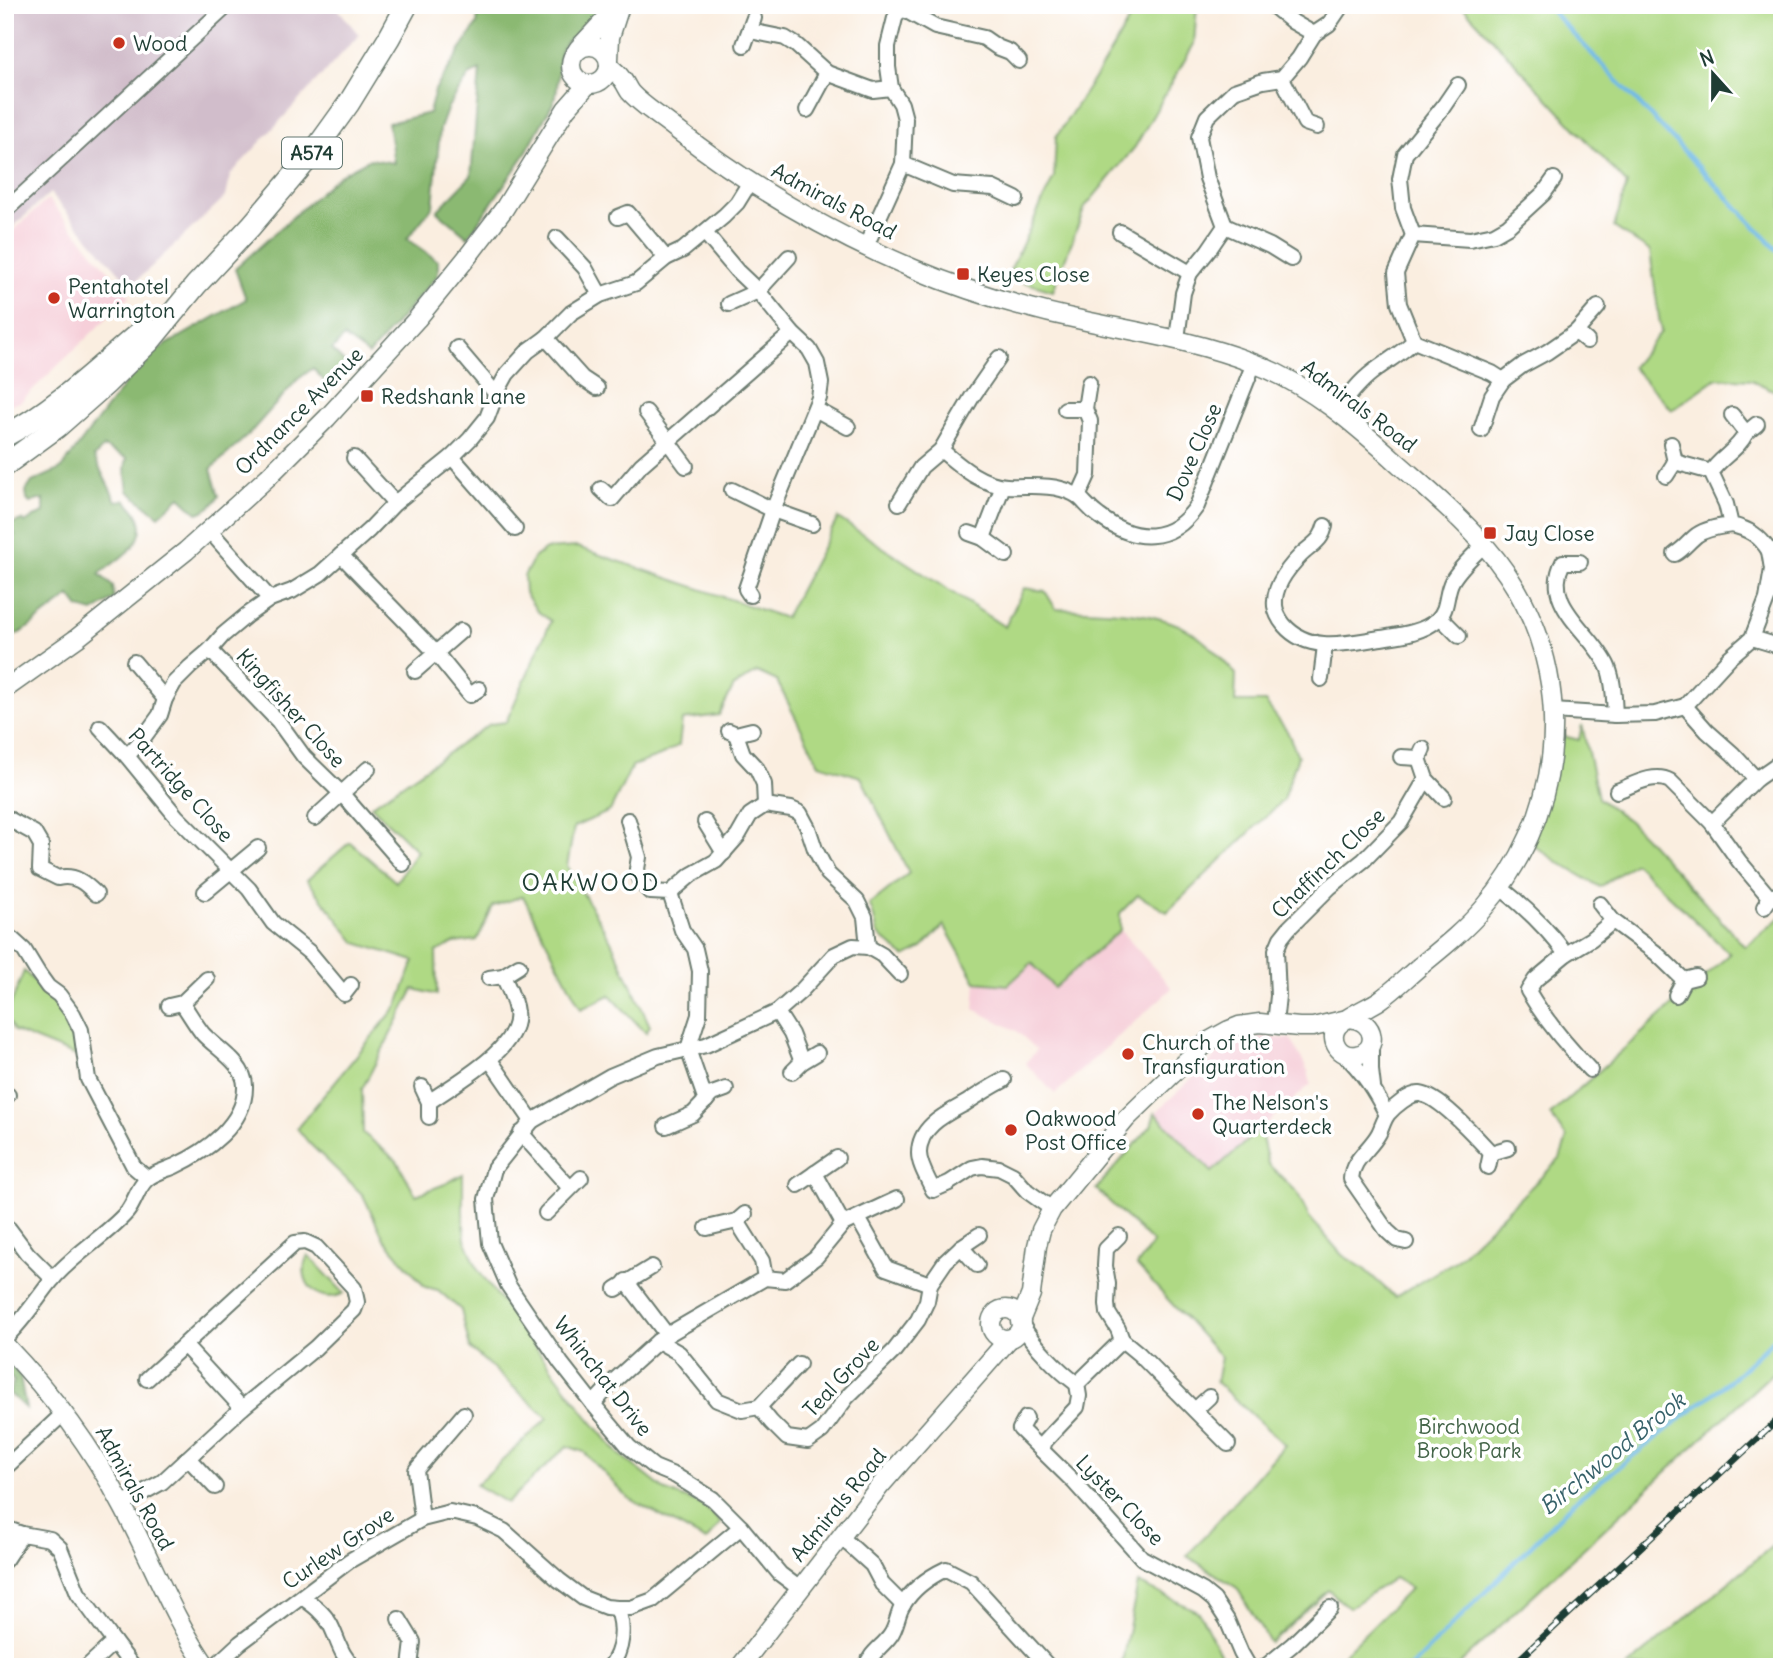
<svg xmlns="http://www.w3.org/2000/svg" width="1787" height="1672" font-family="Delius,sans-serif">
<rect width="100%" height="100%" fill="#fff"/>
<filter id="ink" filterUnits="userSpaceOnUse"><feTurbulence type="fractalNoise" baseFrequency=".0143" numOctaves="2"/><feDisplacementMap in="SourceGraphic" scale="14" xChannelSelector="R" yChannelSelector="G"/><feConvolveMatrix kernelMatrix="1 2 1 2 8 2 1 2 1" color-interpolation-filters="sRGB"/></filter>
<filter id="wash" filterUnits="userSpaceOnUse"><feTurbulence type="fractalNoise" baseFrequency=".00686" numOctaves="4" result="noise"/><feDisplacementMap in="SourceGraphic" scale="28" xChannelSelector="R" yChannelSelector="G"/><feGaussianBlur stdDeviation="1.57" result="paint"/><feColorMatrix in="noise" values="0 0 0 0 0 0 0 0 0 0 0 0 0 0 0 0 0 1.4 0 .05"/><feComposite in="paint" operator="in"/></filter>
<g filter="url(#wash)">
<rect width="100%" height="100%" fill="#faeee0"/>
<g fill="#f6cfd9">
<polygon points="48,199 130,296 20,402 5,405 5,238"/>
<polygon points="1120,930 1172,988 1055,1094 1025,1063 1037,1050 1017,1031 974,1009 976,982 1008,985 1032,963 1055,988"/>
<polygon points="1260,1037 1291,1039 1308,1071 1311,1084 1212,1172 1155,1113 1220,1052"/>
</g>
<polygon fill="#d1bdcb" points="5,5 335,5 359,35 231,174 226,196 131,286 50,193 5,234"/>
<g fill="#afd984" stroke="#678b5c" stroke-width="2">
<polygon points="1138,5 1197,5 1194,44 1135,147 1085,207 1053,291 1007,277 1054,177 1056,137 1104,63"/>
<polygon points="1461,5 1782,5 1782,394 1751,380 1717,378 1672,410 1632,367 1661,332 1650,251 1614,227 1627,184"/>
<path d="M 838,518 L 1005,627 L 1024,588 L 1045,591 L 1056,609 C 1096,611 1154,609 1188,630 C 1207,641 1221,659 1236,674 L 1235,702 L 1265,702 L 1287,731 L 1298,756 L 1283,800 L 1167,912 L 1138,895 L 1120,913 L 1120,930 L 1054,988 L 1032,963 L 1008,985 L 976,982 L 944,925 L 922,948 L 905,957 L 878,934 L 872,910 L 869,905 L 909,873 L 861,777 L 819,764 L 777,681 L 757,672 L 734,686 L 719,715 L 682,720 L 679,745 L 660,756 L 632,766 L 610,811 L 574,827 L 567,866 L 611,941 L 650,1026 L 646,1033 L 610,995 L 581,1009 L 523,896 L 493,906 L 477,940 L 454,943 L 436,952 L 437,995 L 414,989 L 362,1089 L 363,1133 L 397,1161 L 416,1195 L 445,1184 L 463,1174 L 463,1212 L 465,1239 L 478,1270 L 587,1416 L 618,1453 L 666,1491 L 703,1505 L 721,1523 L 706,1541 L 628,1498 L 584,1452 L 567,1446 L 507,1503 L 476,1485 L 548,1418 L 470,1348 L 461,1310 L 438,1290 L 425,1287 L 384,1239 L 363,1195 L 309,1143 L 297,1128 L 398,1005 L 414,961 L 356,943 L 307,880 L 350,842 L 396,882 L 417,851 L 371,806 L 490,724 L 506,722 L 551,621 L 537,611 L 525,593 L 524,576 L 534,558 L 546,549 L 577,547 L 785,618 Z"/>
<polygon points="1582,725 1598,798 1629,821 1645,837 1745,947 1782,916 1782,1364 1456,1667 1331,1667 1411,1588 1394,1578 1349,1608 1328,1590 1270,1643 1237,1588 1187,1556 1285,1445 1216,1382 1221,1357 1137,1266 1153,1243 1096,1189 1151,1126 1155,1113 1212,1172 1260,1129 1268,1164 1297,1192 1309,1217 1342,1255 1363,1268 1395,1297 1455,1261 1560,1159 1567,1138 1550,1115 1730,954 1635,863 1600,887 1558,862 1532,844 1559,735 1579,740"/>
<polygon points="24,971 37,984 56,999 75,1035 76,1056 14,1031 6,1016"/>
<path d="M 308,1255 L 344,1293 C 318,1307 295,1280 308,1255 Z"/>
<polygon points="1782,1538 1782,1667 1627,1667"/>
<polygon points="1138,1583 1199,1612 1227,1667 1121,1667"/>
</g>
<g fill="#8bb972" stroke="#557b53" stroke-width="2">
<path d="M 479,5 L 601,5 L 591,20 L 566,42 L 561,50 L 559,58 L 557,89 L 553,103 L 524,156 L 468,237 L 437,211 L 471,176 L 480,70 L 469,76 L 448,107 L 440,129 L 433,206 L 407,239 L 438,261 L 438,275 L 369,355 L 344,337 L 332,350 L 344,362 L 345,370 L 331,382 L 325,382 L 313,368 L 297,380 L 249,434 L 211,469 L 219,496 C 214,505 207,511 197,513 L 180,497 L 159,516 L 128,491 L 125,468 L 127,458 L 104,447 L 94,457 L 116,501 L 125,500 C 162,533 127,553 99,574 L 113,586 L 114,599 L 93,612 L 79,608 L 70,596 L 25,630 L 5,641 L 5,541 L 15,535 L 10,524 L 22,520 L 25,523 L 34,517 L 44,513 L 44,500 L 38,500 L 30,503 L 27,500 L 26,491 L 32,482 L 61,469 L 145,357 L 246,299 L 235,269 L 338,176 L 370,159 L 394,163 L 388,123 L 429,113 L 435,90 L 477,24 Z"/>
<polygon points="5,1359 20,1376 26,1409 9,1393 14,1381 5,1372"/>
</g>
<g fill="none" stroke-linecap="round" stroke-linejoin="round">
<g stroke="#6fbae8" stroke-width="4.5">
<polyline points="1546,5 1782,255"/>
<polyline points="1411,1667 1575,1501 1733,1378 1782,1332"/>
</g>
</g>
</g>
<g filter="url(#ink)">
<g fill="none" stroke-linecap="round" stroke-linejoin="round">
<defs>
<g id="minor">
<polyline points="1272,5 1293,22 1314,34"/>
<polyline points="901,8 935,27 984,38 997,47 1010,52 1019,61"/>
<polyline points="750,31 785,38 796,45 827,73 873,90 891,88"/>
<polyline points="744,45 754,18"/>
<polyline points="1282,78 1305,123 1317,127"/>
<polyline points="807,110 827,73"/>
<polyline points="903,164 953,185 993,188 1016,199"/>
<polyline points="5,211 228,5"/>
<polyline points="618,217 628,213 666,258"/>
<polyline points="1225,226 1270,246 1291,259"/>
<polyline points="1120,232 1190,273"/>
<polyline points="705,233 737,271 758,291 792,333 809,349 817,363 821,383 819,398 773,510 746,589 750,595"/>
<polyline points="1413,235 1470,239 1494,234 1508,226 1544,193 1554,179"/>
<polyline points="557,238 585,268 600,295"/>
<polyline points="866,246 903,164 905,119 901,104 891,88 888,67 888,46 895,18 903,5"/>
<polyline points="729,304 758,291 789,257"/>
<polyline points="1576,332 1587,341"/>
<polyline points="546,338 582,378 597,388"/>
<polyline points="1177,339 1183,293 1190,273 1208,251 1225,226 1207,178 1199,137 1207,117 1234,91 1263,81 1282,78 1299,58 1314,34 1329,24 1342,5"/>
<polyline points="1414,341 1492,373 1503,380"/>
<polyline points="457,348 496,394"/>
<polyline points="815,409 848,427"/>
<polyline points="1065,409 1085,409"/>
<polyline points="646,412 686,466"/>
<path d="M 1337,412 C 1348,397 1359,382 1374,371 C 1387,361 1402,353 1414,341 L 1399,304 L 1396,273 L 1413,235 L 1403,208 L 1401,188 L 1400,179 L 1405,154 L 1443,107 L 1458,85"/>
<polyline points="1732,415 1746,433 1757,424"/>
<polyline points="1481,430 1492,396 1503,380 1523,365 1547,352 1576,332 1598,307"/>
<path d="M 1746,433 C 1738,450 1721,457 1711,472 L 1726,504 L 1731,525 C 1749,529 1760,536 1769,551"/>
<path d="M 941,450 C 960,466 981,485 1007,486 C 1024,487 1044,484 1061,489 C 1084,495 1082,504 1099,516 C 1134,543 1171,544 1197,506 L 1254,363"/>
<polyline points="452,457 515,529"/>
<polyline points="354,458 395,503"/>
<polyline points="1675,462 1711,472"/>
<polyline points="1666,476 1675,462 1671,444"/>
<polyline points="601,489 612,499 641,465 792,333"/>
<polyline points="732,490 773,510 812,524"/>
<polyline points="1079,495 1088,475 1090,421 1085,409 1089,383"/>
<polyline points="899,503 921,467 941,450 972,397 999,358"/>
<path d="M 1325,526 C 1324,530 1323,533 1321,536 C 1317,543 1307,549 1301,555 C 1289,567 1273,587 1275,606 C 1276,613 1280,620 1284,625 C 1309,654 1348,643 1381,638 C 1399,635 1422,633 1437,620 C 1449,609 1445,594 1452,581 C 1460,567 1473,556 1484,545"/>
<polyline points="209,530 270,599"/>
<polyline points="969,533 983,538 1006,555"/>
<polyline points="983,538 1003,486"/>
<path d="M 1675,554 C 1684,549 1689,541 1697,535 C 1707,528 1720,527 1731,525"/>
<polyline points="341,555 435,652 470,695 479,689"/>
<path d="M 1580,562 L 1563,562 C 1541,606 1592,631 1608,667 C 1614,682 1614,699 1615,715"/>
<polyline points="1440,617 1459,636"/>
<polyline points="1752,638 1782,647"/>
<polyline points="210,650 278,721 304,757 342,794 403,864"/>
<polyline points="134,662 165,699"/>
<polyline points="415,671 461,631"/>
<polyline points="1321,679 1325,645"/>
<polyline points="1685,706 1707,731 1733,754 1756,779 1782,761"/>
<polyline points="1553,711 1615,715 1655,714 1685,706 1730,657 1752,638 1767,599 1772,569 1769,551 1782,549"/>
<polyline points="100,727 127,756 176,816 249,889 273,923 310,953 344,994 351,985"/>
<polyline points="729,731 736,734 752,730"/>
<polyline points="736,734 743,754 757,769 764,784 765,805"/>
<polyline points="127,756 141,741 160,715 165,699 174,683 190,667 210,650 223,635 247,615 270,599 292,591 320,574 369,530 395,503 452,457 470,439 487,418 496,394 507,374 528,351 546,338 571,313 600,295 636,283 666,258 683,250 724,216 737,203 750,182"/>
<polyline points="1401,757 1419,758 1423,749"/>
<polyline points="1419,758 1426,779 1444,798"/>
<path d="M 1617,791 C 1633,785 1654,772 1670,781 L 1712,823 L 1739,861 L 1770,898"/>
<path d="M 5,817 L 34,833 L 41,845 L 40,869 L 58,878 C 75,874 85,883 96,894"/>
<polyline points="315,818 368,769"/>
<polyline points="628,820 639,857 637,869 640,881 650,892 670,893 682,930 695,949 700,971 699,1015 688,1049 706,1101"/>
<polyline points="705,822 724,853"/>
<polyline points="1712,823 1756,779"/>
<path d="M 1501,888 C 1526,908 1547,928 1566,954"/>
<polyline points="205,892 258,848"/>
<polyline points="670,893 691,875 716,861 738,836 750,815 765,805 791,809 800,813 808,828 815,849 828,874 857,901 865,917 868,947"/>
<polyline points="1600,904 1613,921"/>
<polyline points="1764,907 1770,898 1780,893"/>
<polyline points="5,935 13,940 24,950 38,973 48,987 59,995 73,1014 81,1030 88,1079 134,1167 147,1178"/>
<polyline points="489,978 503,976 519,966"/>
<polyline points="1676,995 1684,980 1696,977"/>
<polyline points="169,1006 182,1003 207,979"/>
<polyline points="777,1012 791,1034 802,1062"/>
<polyline points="1275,1024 1278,996 1276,950 1281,938 1289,928 1330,887 1364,860 1401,822 1426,779"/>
<polyline points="1371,1041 1371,1070 1373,1087"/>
<path d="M 1343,1053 C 1363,1072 1375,1091 1387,1115"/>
<polyline points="490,1060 532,1121"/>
<path d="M 1590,1070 C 1567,1046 1545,1020 1528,991 L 1535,980 L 1566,954 L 1591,939 L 1613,921 L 1656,953 L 1684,980"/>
<polyline points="792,1072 802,1062 817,1053"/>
<path d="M 1004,1080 C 991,1087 978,1095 966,1103 C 946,1114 919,1126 919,1153 C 919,1165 928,1179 933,1190 L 949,1183 L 972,1168 L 982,1166 L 999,1168 L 1013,1175 L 1027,1191 L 1052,1209"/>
<polyline points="422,1087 429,1102 429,1117"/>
<polyline points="5,1095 8,1095"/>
<path d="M 429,1102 C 455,1083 522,1048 516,1012 C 515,1000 508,987 503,976"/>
<polyline points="666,1126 693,1114 712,1094 726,1089"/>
<polyline points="521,1133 570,1188"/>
<polyline points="1488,1167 1491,1153 1508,1148"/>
<polyline points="815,1173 843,1224"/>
<polyline points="798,1185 837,1158"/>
<polyline points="546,1213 581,1178"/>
<polyline points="858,1218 886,1268 930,1284"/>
<polyline points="737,1221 762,1261 765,1278"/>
<polyline points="5,1226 9,1229 27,1253 53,1279"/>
<polyline points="707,1228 737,1221 745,1214"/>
<polyline points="1119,1236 1106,1249 1105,1266 1108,1284 1107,1304 1108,1313 1118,1329 1122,1340"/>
<path d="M 1406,1242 L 1397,1240 L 1387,1231 L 1351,1179 C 1352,1159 1370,1150 1379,1133 C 1382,1127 1384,1119 1388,1114 C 1394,1107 1410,1093 1420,1094 C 1440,1096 1477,1138 1491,1153"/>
<polyline points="961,1247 977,1265"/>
<polyline points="626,1281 667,1335"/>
<polyline points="616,1289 652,1267"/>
<path d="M 1021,1323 C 1032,1344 1058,1370 1077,1384 L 1079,1396 L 1077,1407 L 1045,1441 L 1042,1450"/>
<path d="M 5,1338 C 24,1320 36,1300 52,1280 C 73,1254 105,1237 127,1212 C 135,1202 137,1189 146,1180 C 153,1173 166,1170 175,1166 C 205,1152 246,1124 245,1086 C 245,1064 217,1049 203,1034 C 195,1024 189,1013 182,1003"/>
<polyline points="658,1341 679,1353 717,1400 742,1410 759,1407 771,1422 787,1438 808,1441 822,1431 847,1397 894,1351 918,1320 927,1301 930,1284 945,1262 961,1247 979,1235"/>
<polyline points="184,1345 242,1408"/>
<polyline points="1077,1384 1122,1340 1139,1354 1228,1444"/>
<polyline points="593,1404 615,1380 658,1341 667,1335 765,1278 785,1280 816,1257 843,1224 897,1199"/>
<polyline points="759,1407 799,1364"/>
<polyline points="1195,1410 1209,1397"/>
<polyline points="1026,1418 1020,1429 1074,1482 1142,1558 1203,1591 1214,1600 1227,1620 1241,1653 1249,1667"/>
<polyline points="188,1458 215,1487"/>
<polyline points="5,1468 64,1413"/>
<polyline points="122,1504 162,1482 242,1408 315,1348 354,1310 357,1302 354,1288 316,1247 305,1242 295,1243 147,1379"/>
<polyline points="422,1519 416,1470 464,1414"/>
<polyline points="5,1528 22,1534 50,1539 60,1548 78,1593 114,1642"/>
<polyline points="841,1537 872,1565 882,1584 903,1605"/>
<polyline points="5,1560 22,1534"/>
<polyline points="800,1589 780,1574 741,1527 713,1499 676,1476 654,1467 629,1447 593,1404 561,1363 508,1285 490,1243 486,1199 494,1169 532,1121 610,1076 658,1056 706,1045 777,1012 801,991 834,955 853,946 868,947 882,955 900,974"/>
<path d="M 302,1597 C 313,1605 323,1612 330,1624 C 338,1639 340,1655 354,1667"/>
<polyline points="399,1619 413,1642 410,1667"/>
<polyline points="87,1667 114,1642 133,1667"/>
<polyline points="214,1667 240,1643 349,1561 422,1519 450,1512 477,1518 504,1531 559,1580 583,1598 606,1607 617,1608 631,1608 653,1600 741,1527"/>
<path d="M 610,1667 C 623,1650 625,1627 617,1608"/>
<path d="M 866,1667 C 870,1653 882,1647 890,1636 C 897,1627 897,1614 903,1605 C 913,1588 929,1577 946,1569 L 971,1582 L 1047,1665"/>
<polyline points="1265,1667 1292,1645 1330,1608"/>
</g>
<g id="tertiary">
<circle cx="590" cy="65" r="19"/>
<polyline points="578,49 619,5"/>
<polyline points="609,60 610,37 619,9"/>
<path d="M 609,66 C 613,70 618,73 621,78 C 625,82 627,88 630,92 C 641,105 664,119 677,130 C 749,186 830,233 914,269 C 969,292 1027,309 1086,321 C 1143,333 1199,342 1253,363 C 1309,384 1356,425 1400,465 C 1442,502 1488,540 1517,590 C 1577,694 1560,820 1483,909 C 1464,931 1441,949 1419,967 C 1406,978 1394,990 1380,1000 C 1370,1007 1342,1019 1337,1027 C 1328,1040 1340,1058 1356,1055 C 1379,1052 1377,1020 1349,1018"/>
<polyline points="5,689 77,638 186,551 268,477 327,418 417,319 465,260 504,209 566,109 588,84"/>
<circle cx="1006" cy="1324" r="15"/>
<polyline points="1020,1321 1031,1294 1037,1246 1041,1230 1052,1209 1126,1119 1186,1061 1209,1041 1229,1030 1239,1026 1260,1023 1299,1027 1313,1027 1343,1020"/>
<path d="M 5,1345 C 51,1393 91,1446 122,1505 C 151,1558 172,1617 207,1667"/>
<polyline points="740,1667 880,1486 1009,1339"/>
</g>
<g id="primary">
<path d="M 5,436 C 56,409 102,364 146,327"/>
<polyline points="5,465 57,427 107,383 149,342 196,285 251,226 313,153 349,103 389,38 407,5"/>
</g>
</defs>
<use href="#minor" stroke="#6c7b70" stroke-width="18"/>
<use href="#tertiary" stroke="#6c7b70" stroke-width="21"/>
<use href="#primary" stroke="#6c7b70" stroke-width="24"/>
<use href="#minor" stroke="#fff" stroke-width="14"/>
<use href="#tertiary" stroke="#fff" stroke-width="18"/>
<use href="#primary" stroke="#fff" stroke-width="21"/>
<defs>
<polyline id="rail" points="1511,1667 1782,1416"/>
</defs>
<use href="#rail" stroke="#1f3d34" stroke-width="7"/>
<use href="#rail" stroke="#fff" stroke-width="4.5" stroke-dasharray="13" stroke-linecap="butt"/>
</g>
</g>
<g fill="#c8321e" stroke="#fff" stroke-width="2.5">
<circle cx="119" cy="43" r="7"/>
<rect x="956" y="267" width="14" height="14" rx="3.5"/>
<circle cx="54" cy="298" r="7"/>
<rect x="360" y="389" width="14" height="14" rx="3.5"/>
<rect x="1483" y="526" width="14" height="14" rx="3.5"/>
<circle cx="1128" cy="1054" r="7"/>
<circle cx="1198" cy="1114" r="7"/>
<circle cx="1011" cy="1130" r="7"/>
</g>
<g text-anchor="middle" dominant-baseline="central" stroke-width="7" stroke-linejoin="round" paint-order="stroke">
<rect fill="#fff" stroke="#627771" stroke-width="2" x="282" y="137.5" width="60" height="31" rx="5"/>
<g font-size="19" font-weight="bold" fill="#1f3d34">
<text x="312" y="153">A574</text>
</g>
<g font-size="21" fill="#1f3d34" stroke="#fff" text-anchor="start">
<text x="133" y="43">Wood</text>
<text x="977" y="274">Keyes Close</text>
<text x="68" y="286">Pentahotel<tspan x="68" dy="24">Warrington</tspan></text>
<text x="381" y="396">Redshank Lane</text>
<text x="1504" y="533">Jay Close</text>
<text x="1142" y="1042">Church of the<tspan x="1142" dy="24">Transfiguration</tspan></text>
<text x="1212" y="1102">The Nelson's<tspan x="1212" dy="24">Quarterdeck</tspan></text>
<text x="1025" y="1118">Oakwood<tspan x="1025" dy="24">Post Office</tspan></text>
</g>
<g font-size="21" fill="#1f3d34" stroke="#fff">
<text transform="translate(834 201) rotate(28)">Admirals Road</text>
<text transform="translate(1359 406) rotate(37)">Admirals Road</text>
<text transform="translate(299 411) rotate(-45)">Ordnance Avenue</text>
<text transform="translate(1194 452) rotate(-66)">Dove Close</text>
<text transform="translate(291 708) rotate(48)">Kingfisher Close</text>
<text transform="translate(181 785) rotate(48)">Partridge Close</text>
<text transform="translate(1328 863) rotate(-44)">Chaffinch Close</text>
<text transform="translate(603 1376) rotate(52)">Whinchat Drive</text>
<text transform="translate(841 1377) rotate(-47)">Teal Grove</text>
<text transform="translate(135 1488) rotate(61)">Admirals Road</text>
<text transform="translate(1120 1500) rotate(46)">Lyster Close</text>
<text transform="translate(838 1505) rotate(-51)">Admirals Road</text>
<text transform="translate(338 1548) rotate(-34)">Curlew Grove</text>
</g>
<g font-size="21" fill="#436448" stroke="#fff">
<text x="1469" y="1426">Birchwood<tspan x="1469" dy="24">Brook Park</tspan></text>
</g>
<g font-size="23" font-style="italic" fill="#37626a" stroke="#fff">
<text transform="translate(1612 1453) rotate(-39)">Birchwood Brook</text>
</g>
<g font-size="24" letter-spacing="2" fill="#1f3d34" stroke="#fff">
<text x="591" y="882">OAKWOOD</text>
</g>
</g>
<rect width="1787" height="1672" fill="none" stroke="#fff" stroke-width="28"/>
<g transform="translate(1713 74) rotate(339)" stroke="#ffffff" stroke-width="5" paint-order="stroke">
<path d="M0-5L12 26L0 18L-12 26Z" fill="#1f3d34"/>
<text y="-10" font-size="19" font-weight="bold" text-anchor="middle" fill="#1f3d34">N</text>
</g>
</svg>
